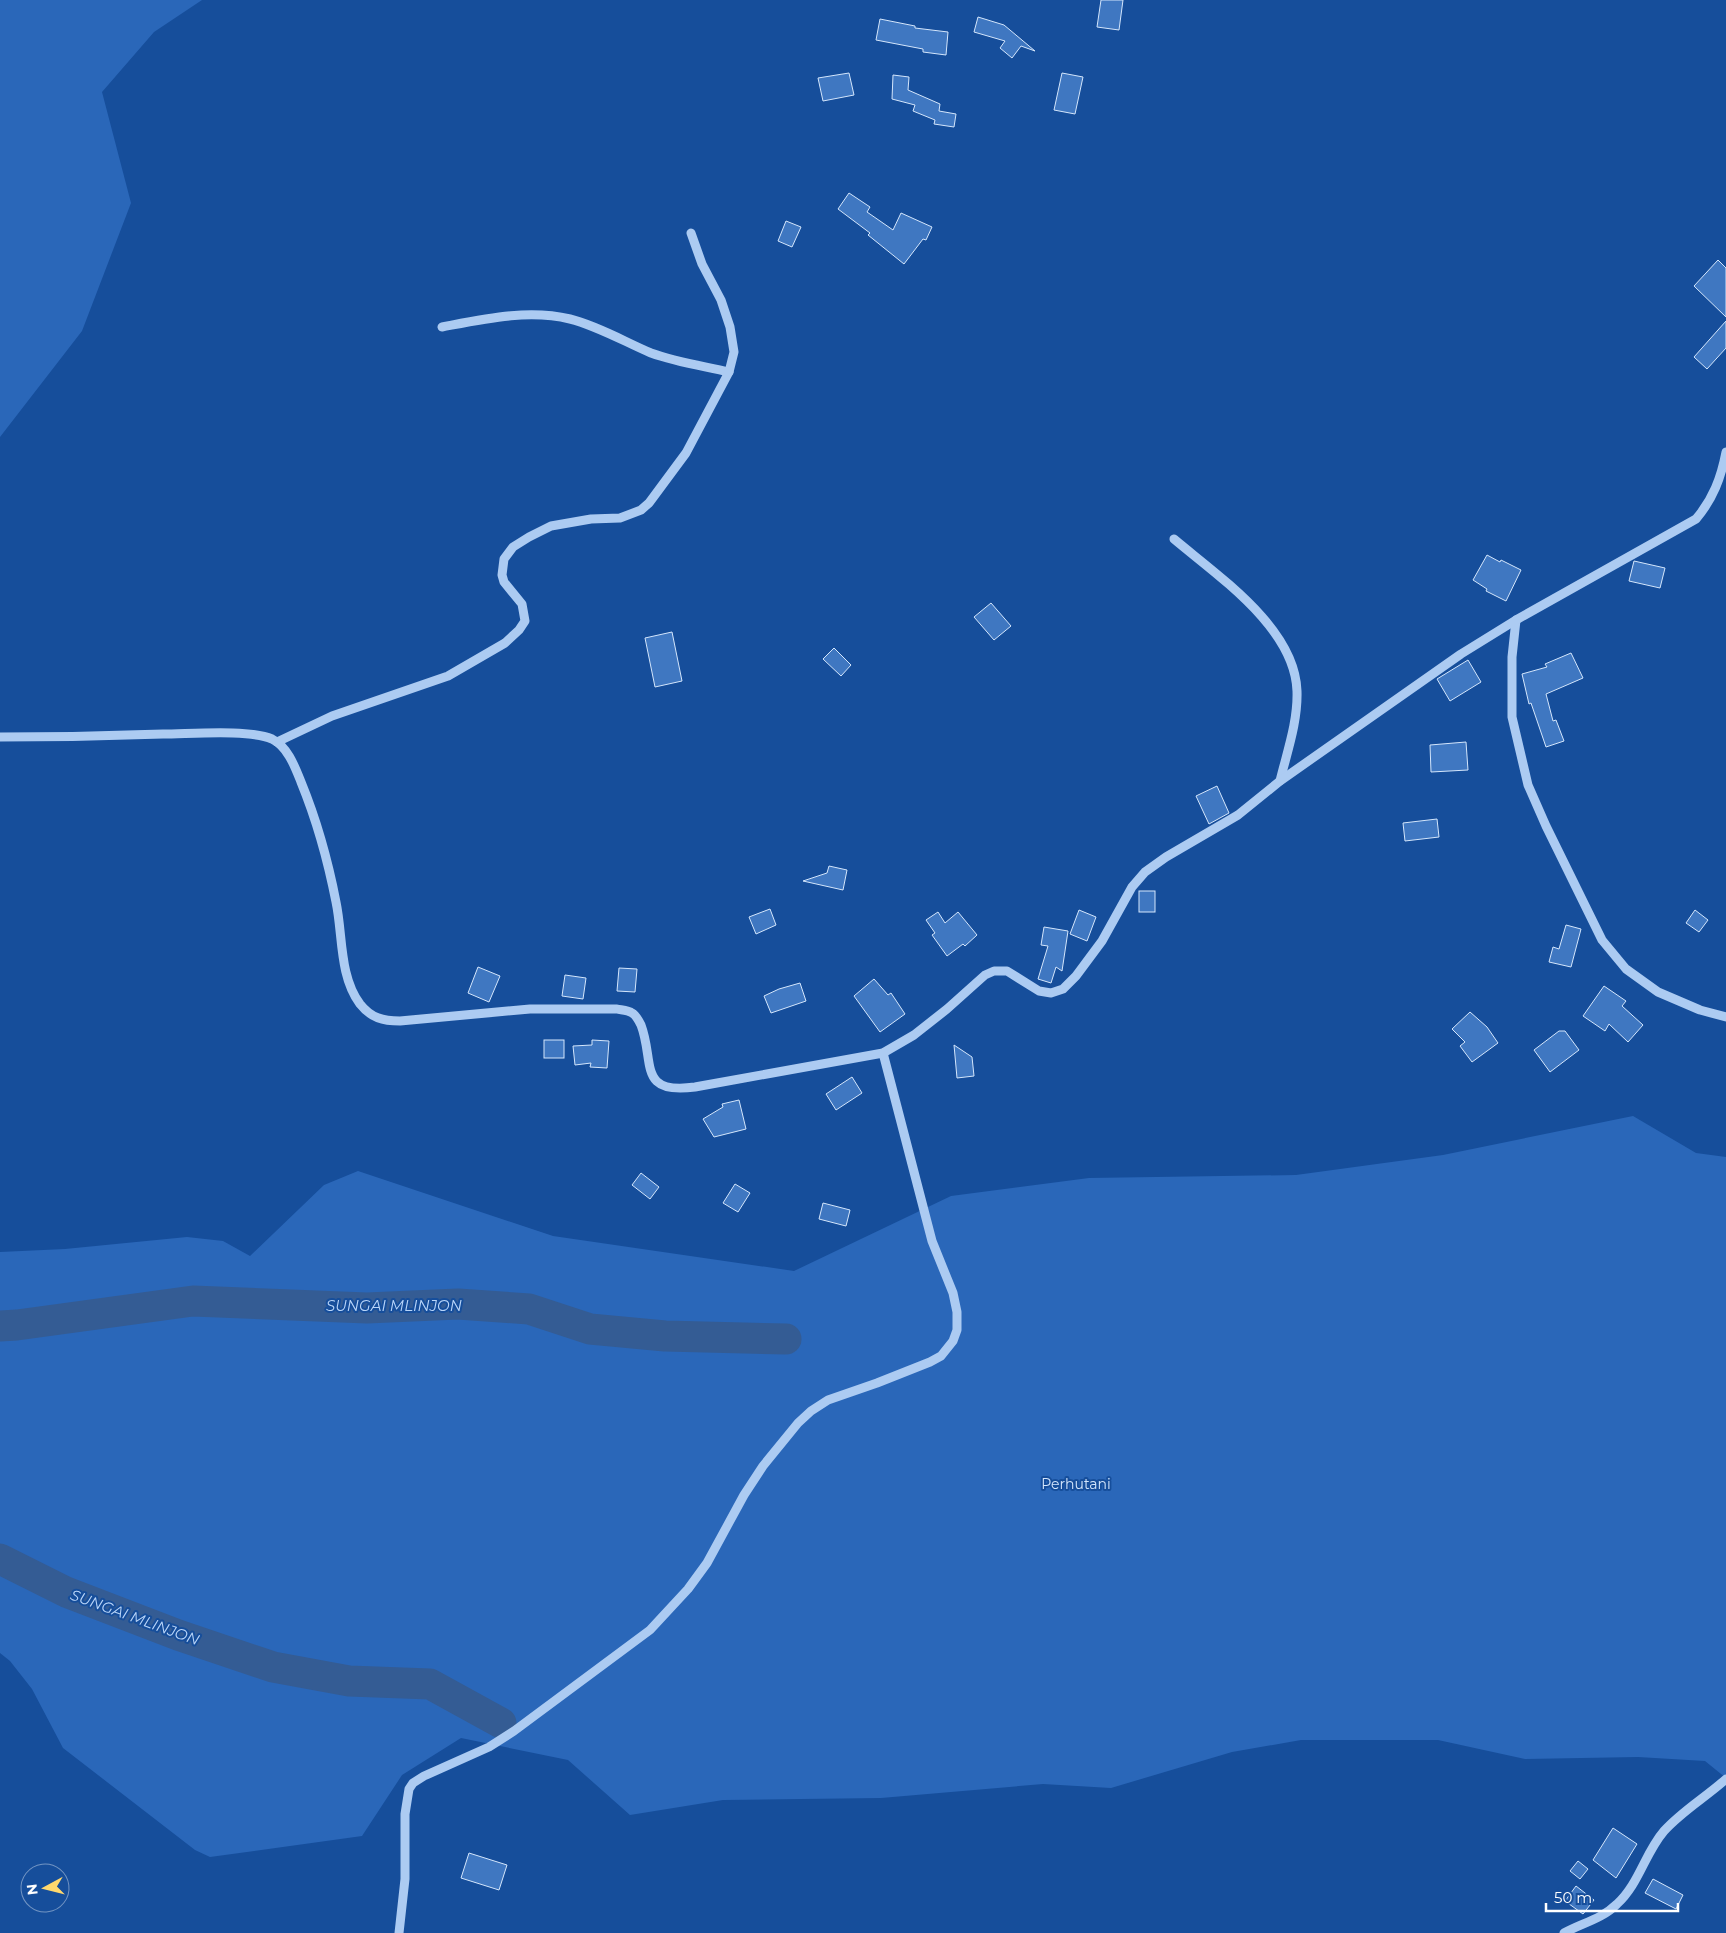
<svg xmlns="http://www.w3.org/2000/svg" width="1726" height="1933" font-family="Montserrat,sans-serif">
<rect width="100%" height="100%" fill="#164e9b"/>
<g fill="#2a67b9">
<polygon points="0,0 202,0 154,32 102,92 131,203 82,331 0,437"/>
<polygon points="1633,1116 1696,1153 1726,1157 1726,1778 1705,1761 1638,1757 1525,1759 1438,1740 1301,1740 1232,1752 1111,1788 1043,1784 881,1798 723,1800 630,1815 568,1760 461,1738 402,1775 362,1836 210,1857 195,1850 63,1748 32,1689 10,1661 0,1653 0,1252 65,1249 187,1237 223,1241 250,1256 324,1185 358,1171 553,1236 794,1271 951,1196 1089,1178 1296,1175 1443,1155"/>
</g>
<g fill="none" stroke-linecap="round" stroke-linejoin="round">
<g stroke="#345c94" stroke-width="31">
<polyline points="0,1326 17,1325 193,1301 367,1308 458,1304 529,1309 590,1329 665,1336 786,1339"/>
<polyline points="0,1559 66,1592 178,1635 273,1667 349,1681 430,1684 501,1723"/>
</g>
</g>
<g fill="#3f77c1" stroke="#d4e6fc">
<polygon points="1101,0 1123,0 1119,30 1097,27"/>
<polygon points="978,17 1004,25 1035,51 1021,46 1012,58 1000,48 1005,41 974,32"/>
<polygon points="880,19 915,26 915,28 948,32 946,55 923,52 923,49 876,40"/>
<polygon points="849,73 854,95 823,101 818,78"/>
<polygon points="1062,73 1083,77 1075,114 1054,110"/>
<polygon points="893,75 909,77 908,90 940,104 939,111 956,114 954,127 934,124 935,120 913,111 915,105 892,99"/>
<polygon points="849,193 870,207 867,212 893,230 901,213 932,227 926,240 923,239 904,264 868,235 870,233 838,209"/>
<polygon points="786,221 801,227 792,247 778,241"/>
<polygon points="1718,260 1726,268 1726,317 1694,286"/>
<polygon points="1726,321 1726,348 1707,369 1694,357"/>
<polygon points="1487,555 1500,562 1501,560 1521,570 1506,601 1486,591 1487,589 1473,580"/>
<polygon points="1634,561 1665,568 1660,588 1629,581"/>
<polygon points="991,603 1011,626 994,640 974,617"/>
<polygon points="672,632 682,681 655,687 645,638"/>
<polygon points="834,648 851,665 841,676 823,659"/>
<polygon points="1571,653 1583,678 1546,694 1553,721 1556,720 1564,741 1546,747 1531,703 1529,704 1522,674 1547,667 1545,664"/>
<polygon points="1468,660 1481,682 1450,701 1437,679"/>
<polygon points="1466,742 1468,770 1431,772 1430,745"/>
<polygon points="1217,786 1229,813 1209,824 1196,796"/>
<polygon points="1437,819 1439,837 1405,841 1403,823"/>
<polygon points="829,866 847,870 843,890 803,881 827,873"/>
<rect x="1139" y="891" width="16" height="21"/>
<polygon points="770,909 776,925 756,934 749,917"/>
<polygon points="1079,910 1096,917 1087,941 1070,934"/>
<polygon points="1695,910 1708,920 1699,932 1686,923"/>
<polygon points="938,912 945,923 958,912 977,935 965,946 963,944 947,956 932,935 935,933 926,920"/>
<polygon points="1566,925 1581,929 1571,967 1549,962 1553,947 1559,949"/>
<polygon points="1044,927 1068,931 1062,971 1056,967 1051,983 1038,979 1048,946 1041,945"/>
<polygon points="478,967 500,976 489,1002 468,993"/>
<polygon points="619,968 637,969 635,992 617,991"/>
<polygon points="565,975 586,978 583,999 562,996"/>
<polygon points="874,979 888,995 891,993 905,1014 880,1032 854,996"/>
<polygon points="800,983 806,1001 771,1013 764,996 779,989"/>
<polygon points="1604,986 1626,1001 1622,1006 1643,1025 1628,1042 1609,1024 1605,1031 1583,1016"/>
<polygon points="1470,1012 1487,1027 1498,1043 1472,1062 1460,1046 1465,1042 1452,1029"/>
<polygon points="1559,1031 1565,1031 1579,1050 1550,1072 1534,1050"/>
<rect x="544" y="1040" width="20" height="18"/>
<polygon points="592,1040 609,1041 607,1068 590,1067 591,1063 575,1065 573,1046 592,1045"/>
<polygon points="954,1045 972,1057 974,1076 957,1078"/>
<polygon points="852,1077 862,1093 836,1110 826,1094"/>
<polygon points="739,1100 746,1129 714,1137 703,1119 723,1107 722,1104"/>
<polygon points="641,1173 659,1187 650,1199 632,1185"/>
<polygon points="735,1184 750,1193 738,1212 723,1203"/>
<polygon points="823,1203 850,1210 846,1226 819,1219"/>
<polygon points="1613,1828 1637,1844 1616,1878 1593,1860"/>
<polygon points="469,1853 507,1865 499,1890 461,1878"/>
<polygon points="1578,1861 1588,1869 1580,1879 1570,1871"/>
<polygon points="1653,1879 1683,1895 1676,1909 1645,1893"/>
<polygon points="1576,1886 1594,1900 1583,1914 1565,1901"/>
</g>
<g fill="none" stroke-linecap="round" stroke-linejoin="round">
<g stroke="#accbf2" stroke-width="9">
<path d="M 442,327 C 484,319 528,309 570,319 C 598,326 625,342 651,353 C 676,362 703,366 729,372"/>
<path d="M 1174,539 C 1219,577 1295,628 1297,691 C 1298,722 1287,752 1280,781"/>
<polyline points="1516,620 1512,657 1512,717 1528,785 1546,826 1602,940 1626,969 1658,992 1700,1010 1726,1017"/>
<path d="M 0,737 C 54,737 109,736 163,734 C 190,734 249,729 272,739 C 288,747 295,767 301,782 C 317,821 328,861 336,902 C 343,935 339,976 360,1004 C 371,1018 383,1021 400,1021 L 530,1009 L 617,1009 C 621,1010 628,1010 632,1013 C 636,1015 639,1021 641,1025 C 655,1062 637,1095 695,1087 L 883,1053 L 914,1035 L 947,1009 L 985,975 L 994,971 L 1007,971 L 1039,991 L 1051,993 L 1063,989 L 1076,976 L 1102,941 L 1132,887 L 1145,872 L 1166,857 L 1238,815 L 1280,781 L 1461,654 L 1516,620 L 1696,519 C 1713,499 1721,478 1726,452"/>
<polyline points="277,742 332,716 448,676 505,643 519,630 525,621 522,604 504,582 502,575 504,559 513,547 529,537 551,526 591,519 620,518 641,510 649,503 686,453 729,372 734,352 730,327 721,300 702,264 691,233"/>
<polyline points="399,1933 405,1879 405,1814 409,1789 413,1783 424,1776 489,1747 514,1731 650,1630 688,1589 707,1563 744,1495 763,1466 798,1423 811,1411 828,1400 877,1383 930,1362 941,1356 953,1341 957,1330 957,1312 953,1293 932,1241 883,1053"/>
<path d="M 1564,1933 C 1582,1923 1602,1919 1617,1904 C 1639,1884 1645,1853 1664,1831 C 1682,1811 1706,1797 1726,1779"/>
</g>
</g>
<g text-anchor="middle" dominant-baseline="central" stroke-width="4" stroke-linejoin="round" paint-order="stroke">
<g font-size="14" fill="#d4e6fc" stroke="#164e9b">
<text x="1076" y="1484">Perhutani</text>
</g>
<g font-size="15" font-style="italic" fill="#b9d5f9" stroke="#164e9b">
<text x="394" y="1305">SUNGAI MLINJON</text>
<text transform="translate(135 1617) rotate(20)">SUNGAI MLINJON</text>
</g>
</g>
<g transform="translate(45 1888) rotate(263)"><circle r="24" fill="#164e9b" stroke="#7395c3"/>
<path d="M0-4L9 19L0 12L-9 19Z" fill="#ffd86d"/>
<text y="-8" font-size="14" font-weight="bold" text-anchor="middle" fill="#ffffff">N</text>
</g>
<path d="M1546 1903v8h132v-8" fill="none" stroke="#ffffff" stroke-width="2.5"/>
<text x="1554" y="1903" font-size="15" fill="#ffffff" stroke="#164e9b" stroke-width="4" paint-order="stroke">50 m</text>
</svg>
